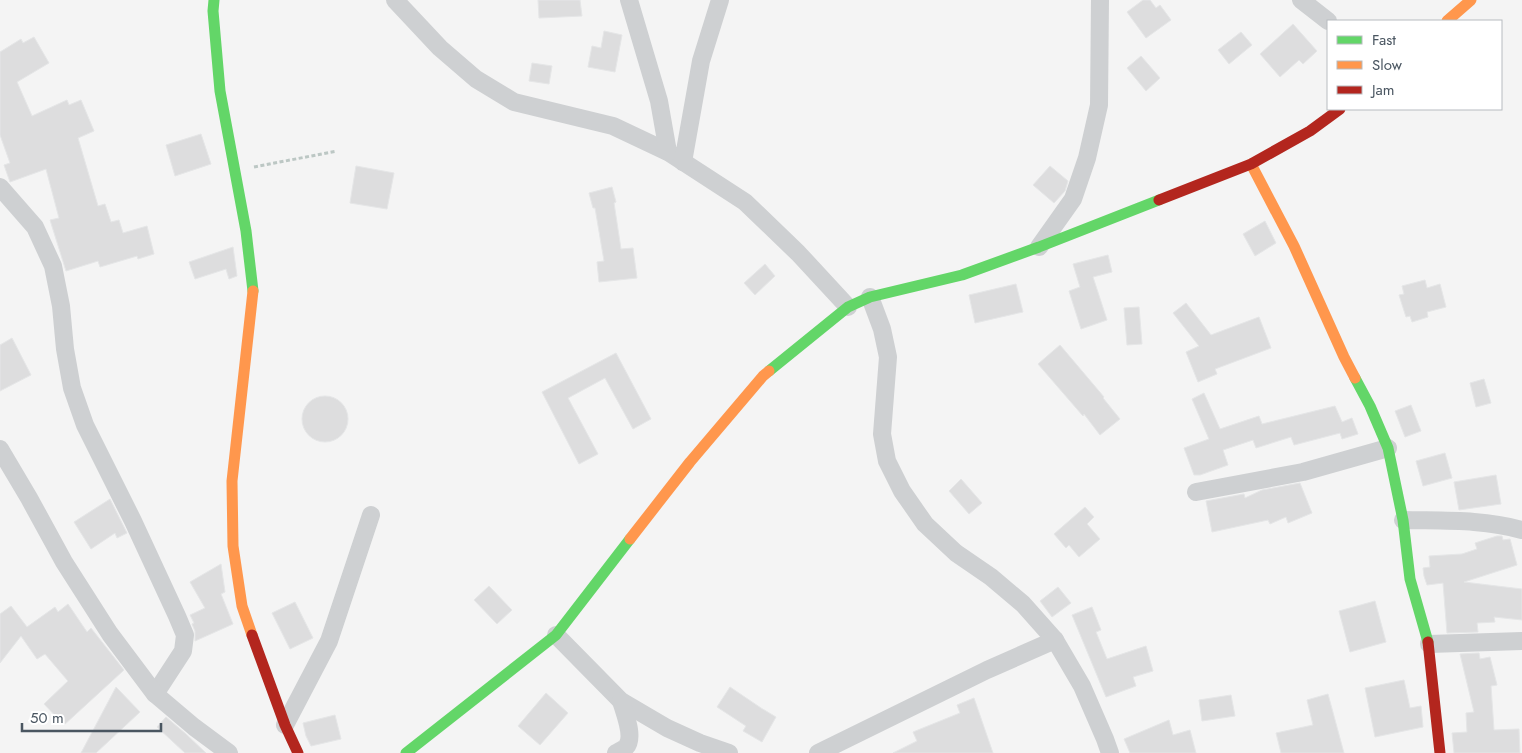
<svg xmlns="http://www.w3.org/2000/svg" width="1522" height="753" font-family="Jost,sans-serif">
<rect width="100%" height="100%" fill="#f4f4f4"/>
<g fill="#ddddde" stroke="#e5e6e7">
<polygon points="538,0 580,0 582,16 539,18"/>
<polygon points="1143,0 1150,0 1156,8 1160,5 1171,20 1146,38 1127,12"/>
<polygon points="1293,24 1317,51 1303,64 1299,60 1280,77 1260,54"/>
<polygon points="604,31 622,35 615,72 588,67 592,46 601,48"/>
<polygon points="1241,32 1252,45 1229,64 1218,50"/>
<polygon points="34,37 49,63 17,82 32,116 67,100 69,105 81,100 94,131 78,138 98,206 105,204 111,222 119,220 123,233 147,226 154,254 138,259 137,256 100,267 98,261 66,271 50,220 59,218 46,169 10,182 4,165 10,163 0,135 0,52 21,39 23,43"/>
<polygon points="1141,56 1160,78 1146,91 1127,68"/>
<polygon points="532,63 552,66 549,84 529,81"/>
<polygon points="201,134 211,164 175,176 166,145"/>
<polygon points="356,166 394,173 387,209 350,203"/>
<polygon points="1050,166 1068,181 1065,191 1054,203 1033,185"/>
<polygon points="612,187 616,202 614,203 621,249 633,248 637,278 599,282 597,262 604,261 595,208 593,208 589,193"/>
<polygon points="1265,221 1276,243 1255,256 1243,234"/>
<polygon points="233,247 237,276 229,279 226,269 195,279 189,262"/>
<polygon points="1108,255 1112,272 1093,277 1107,320 1081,329 1069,291 1080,287 1073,264"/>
<polygon points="765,264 775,276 755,295 744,283"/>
<polygon points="1425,280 1427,288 1440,284 1446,307 1427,312 1428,317 1412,322 1410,316 1406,317 1399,295 1404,294 1402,286"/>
<polygon points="1016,284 1023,312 975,323 969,295"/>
<polygon points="1186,303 1211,335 1259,317 1271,348 1215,369 1217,374 1198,382 1186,352 1199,346 1173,313"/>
<polygon points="1139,307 1142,344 1127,345 1124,308"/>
<polygon points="12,338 31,375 0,391 0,345"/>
<polygon points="1060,345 1104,397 1103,398 1120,419 1100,435 1084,414 1083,416 1038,364"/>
<polygon points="616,353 651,419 633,429 605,378 568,398 598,454 579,464 542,392"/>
<polygon points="1484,379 1491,403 1476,407 1470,383"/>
<polygon points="1204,393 1220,429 1259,416 1262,424 1335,406 1342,422 1352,418 1358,434 1342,439 1340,433 1294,445 1291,437 1256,448 1253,440 1223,450 1228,465 1200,475 1194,475 1184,448 1209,439 1192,399"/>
<circle cx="325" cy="419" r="23"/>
<polygon points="1411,405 1421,431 1405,437 1395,411"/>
<polygon points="1445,453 1452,478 1423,486 1416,461"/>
<polygon points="1496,475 1501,504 1459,510 1454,482"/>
<polygon points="961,479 982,503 969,514 949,491"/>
<polygon points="1300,483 1312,513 1288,523 1286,517 1270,524 1268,520 1212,532 1206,501 1244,494 1245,498 1262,490"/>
<polygon points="110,499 127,533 117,538 115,533 91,549 74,522"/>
<polygon points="1085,507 1094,517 1087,524 1100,539 1079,557 1069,545 1066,548 1054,534"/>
<polygon points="1497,536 1502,536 1503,540 1510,539 1517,565 1464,582 1522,589 1522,620 1494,617 1495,622 1477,623 1478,632 1447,633 1443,583 1427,585 1424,576 1423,568 1430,567 1429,556 1462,554 1477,549 1475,543"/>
<polygon points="221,564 225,592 221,594 233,624 195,641 195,631 192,624 194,623 190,615 205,608 190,582"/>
<polygon points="489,586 512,610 497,624 474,600"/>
<polygon points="1058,587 1071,603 1052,617 1040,601"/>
<polygon points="1375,601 1386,642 1350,652 1339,611"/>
<polygon points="295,602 313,638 290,649 272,613"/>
<polygon points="68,604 87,632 91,628 124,670 64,725 44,704 68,681 45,654 37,659 21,636 0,663 0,614 11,606 27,627 55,607 58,612"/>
<polygon points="1092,607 1101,630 1096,632 1107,659 1146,646 1153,671 1133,677 1136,686 1106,697 1072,615"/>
<polygon points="1479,653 1480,659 1490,657 1497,685 1491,686 1494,730 1519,729 1520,753 1454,753 1452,733 1467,732 1466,713 1474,712 1460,654"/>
<polygon points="1404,680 1410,708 1421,706 1423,727 1375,737 1365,688"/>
<polygon points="116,687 140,712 96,753 81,753"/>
<polygon points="730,687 761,708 776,717 762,742 743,731 746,726 717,707"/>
<polygon points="546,693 568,713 540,745 518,726"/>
<polygon points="1328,694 1344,753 1281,753 1276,733 1313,725 1307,700"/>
<polygon points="1231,695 1235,716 1202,721 1199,700"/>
<polygon points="974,698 993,753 893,753 917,741 913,732 960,713 957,705"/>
<polygon points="335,715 341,739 311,746 306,736 303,723"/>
<polygon points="166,717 186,734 206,753 185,753 157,727"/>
<polygon points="1169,720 1173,735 1190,730 1196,753 1130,753 1124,739"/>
</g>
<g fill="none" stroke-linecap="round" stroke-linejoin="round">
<polyline stroke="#bcc7c4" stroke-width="3" stroke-dasharray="4 2.5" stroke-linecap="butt" points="254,167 337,151"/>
<g stroke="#ced0d2" stroke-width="18">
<polyline points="395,0 440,48 476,79 514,102 613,126 668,152 745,202 798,253 848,307"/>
<polyline points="629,0 659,101 668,152"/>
<polyline points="1301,0 1328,21"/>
<polyline points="683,162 701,61 720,0"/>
<polyline points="0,187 35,227 53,266 61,306 65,349 72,388 85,425 133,521 177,616 185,635 183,651 155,694"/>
<polyline points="1039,247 1073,199 1087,158 1099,105 1100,0"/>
<polyline points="870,297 882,329 888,357 882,434 887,461 902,491 925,524 956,553 991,577 1023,604 1055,640 1082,686 1105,739 1110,753"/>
<polyline points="0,449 29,498 64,562 110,634 155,694 194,727 229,753"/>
<polyline points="1196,492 1303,472 1388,448"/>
<path d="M 1403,520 C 1443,521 1483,519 1522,530"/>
<polyline points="556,635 621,701 667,728 700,743 729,753"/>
<polyline points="1429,644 1522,641"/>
<polyline points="285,725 329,641 371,515"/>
<path d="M 616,753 C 619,751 624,749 626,747 C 635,737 624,712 621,701"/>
<polyline points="818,753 987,670 1055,640"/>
</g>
<g stroke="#63d668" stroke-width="11">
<polyline points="214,0 213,11 220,91 246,231 253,291"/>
<polyline points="769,371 848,307 870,297 962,275 1039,247 1159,200"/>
<polyline points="1355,378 1370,406 1388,448 1403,520 1410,579 1428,642"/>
<polyline points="406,753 556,635 630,539"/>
</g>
<g stroke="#ff974d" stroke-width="11">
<polyline points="1447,21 1471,0"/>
<polyline points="1251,164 1294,246 1344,357 1355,378"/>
<polyline points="630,539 690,462 763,376 769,371"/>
<polyline points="252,635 242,606 233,546 232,481 253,291"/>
</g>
<g stroke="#b3261e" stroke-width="11">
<polyline points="1159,200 1251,164 1310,131 1340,109"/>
<polyline points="252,635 285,725 298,753"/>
<polyline points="1428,642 1440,753"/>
</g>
</g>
<rect x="1327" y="20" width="175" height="90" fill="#ffffff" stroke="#b7bbc0"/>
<rect x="1337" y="36" width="25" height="8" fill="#63d668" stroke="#b7bbc0"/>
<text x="1372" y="45" font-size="15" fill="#4a5661">Fast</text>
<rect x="1337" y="61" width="25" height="8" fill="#ff974d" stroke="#b7bbc0"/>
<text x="1372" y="70" font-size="15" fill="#4a5661">Slow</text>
<rect x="1337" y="86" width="25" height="8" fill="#b3261e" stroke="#b7bbc0"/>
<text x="1372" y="95" font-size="15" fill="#4a5661">Jam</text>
<path d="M22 723v8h139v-8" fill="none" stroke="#4a5661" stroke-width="2.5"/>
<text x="30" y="723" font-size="15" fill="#4a5661" stroke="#ffffff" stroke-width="4" paint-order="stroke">50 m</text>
</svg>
